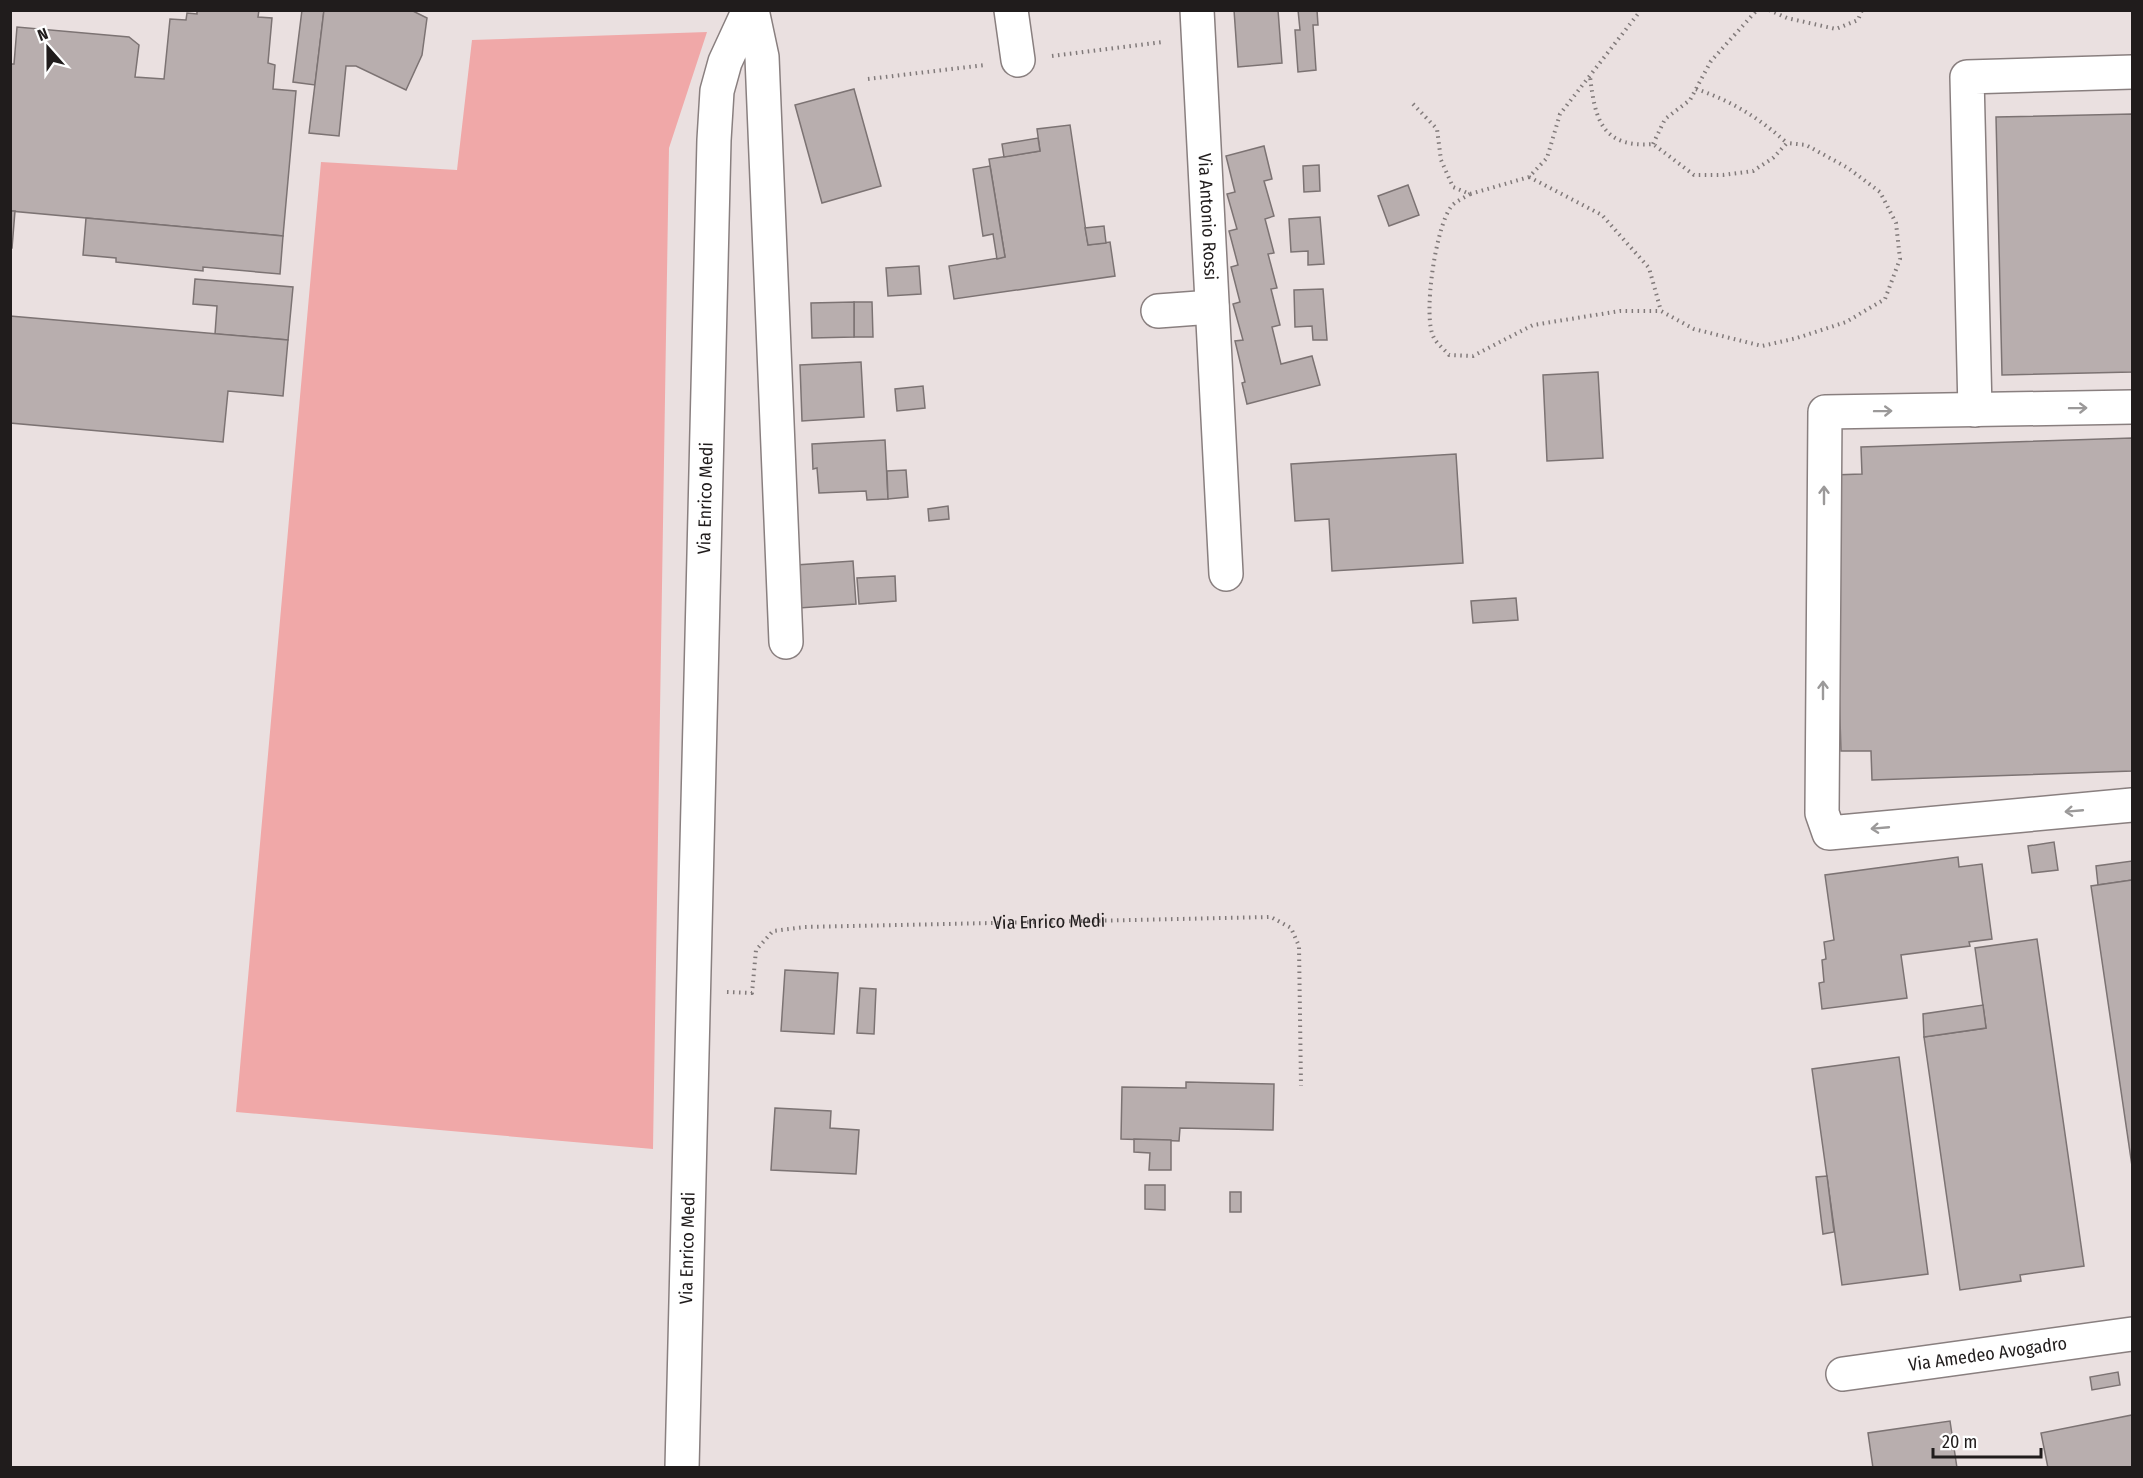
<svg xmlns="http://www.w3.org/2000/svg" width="2143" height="1478" font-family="'Fira Sans Condensed',sans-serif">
<rect width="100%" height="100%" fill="#eae0e0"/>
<polygon fill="#f0a8a8" points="707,32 669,148 653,1149 236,1112 321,162 457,170 472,40"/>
<g fill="#b8aeae" stroke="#7c7373" stroke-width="1.5">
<polygon points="197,10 259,10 258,17 272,18 268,63 275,65 273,89 296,91 283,236 10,211 10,64 14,64 17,27 129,37 139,45 135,77 164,79 170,19 186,20 187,13 197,14"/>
<polygon points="302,10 324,10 315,85 293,82"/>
<polygon points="324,10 411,10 427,18 422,55 406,90 356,66 346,66 339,136 309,133"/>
<polygon points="1234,10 1278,10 1282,63 1238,67"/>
<polygon points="1298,10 1317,10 1318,25 1313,25 1316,70 1298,72 1295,30 1300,30"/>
<polygon points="854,89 881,186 822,203 795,105"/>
<polygon points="2132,114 2132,372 2002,375 1996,117"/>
<polygon points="1070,125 1088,245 1110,242 1115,276 954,299 949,266 1005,257 989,159 1040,151 1037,129"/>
<polygon points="1038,138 1040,151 1004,157 1002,144"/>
<polygon points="1264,146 1272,179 1264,181 1274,216 1265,219 1274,253 1268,254 1277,288 1271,289 1280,325 1272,327 1281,364 1312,356 1320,385 1247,404 1242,383 1245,382 1235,341 1243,340 1233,304 1240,302 1231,267 1238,265 1229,231 1237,229 1227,194 1235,192 1226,156"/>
<polygon points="1319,165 1320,191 1304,192 1303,166"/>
<polygon points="990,166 1005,257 997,259 993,234 983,236 973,169"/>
<polygon points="1408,185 1419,215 1389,226 1378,196"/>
<polygon points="10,211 15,211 12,248 10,248"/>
<polygon points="1320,217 1324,264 1308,265 1308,251 1291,252 1289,219"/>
<polygon points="86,218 283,236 280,274 203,267 203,271 116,262 116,258 83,255"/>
<polygon points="1104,226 1106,243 1088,245 1085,228"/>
<polygon points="919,266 921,294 888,296 886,268"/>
<polygon points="195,279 293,287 288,340 215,334 217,306 193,304"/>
<polygon points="1323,289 1327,340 1313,340 1312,326 1295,327 1294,290"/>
<polygon points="854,302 872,302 873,337 854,337"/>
<polygon points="854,302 854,337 812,338 811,303"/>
<polygon points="10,316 288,340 283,396 228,391 223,442 10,423"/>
<polygon points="861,362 864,417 802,421 800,365"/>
<polygon points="1598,372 1603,458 1547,461 1543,375"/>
<polygon points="923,386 925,408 897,411 895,389"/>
<polygon points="2132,438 2132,771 1872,780 1871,751 1841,751 1832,475 1862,474 1861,447"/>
<polygon points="885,440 888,499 867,500 866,491 819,493 817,468 813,469 812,444"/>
<polygon points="1456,454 1463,563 1332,571 1329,519 1295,521 1291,464"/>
<polygon points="906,470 908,497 888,499 887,471"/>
<polygon points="948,506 949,519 929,521 928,509"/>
<polygon points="853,561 856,604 799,608 796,565"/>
<polygon points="895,576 896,601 859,604 857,578"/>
<polygon points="1516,598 1518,620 1473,623 1471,601"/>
<polygon points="2054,842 2058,870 2032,873 2028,846"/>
<polygon points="1958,857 1959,867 1982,864 1992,939 1969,942 1970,946 1901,955 1907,998 1822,1009 1819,983 1824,982 1822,960 1826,959 1824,942 1834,940 1825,875"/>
<polygon points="2132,861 2132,880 2098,885 2096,866"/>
<polygon points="2132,880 2132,1166 2091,886"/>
<polygon points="2037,939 2084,1266 2020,1275 2021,1281 1960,1290 1924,1037 1986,1028 1975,948"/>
<polygon points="785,970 838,973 834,1034 781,1031"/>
<polygon points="860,988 876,989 874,1034 857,1033"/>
<polygon points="1983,1005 1986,1028 1924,1037 1923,1014"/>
<polygon points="1899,1057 1928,1274 1842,1285 1812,1069"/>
<polygon points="1186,1082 1274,1084 1273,1130 1180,1128 1179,1141 1121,1139 1122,1087 1186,1088"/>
<polygon points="775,1108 831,1111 830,1128 859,1130 856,1174 771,1170"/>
<polygon points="1134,1139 1171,1140 1171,1170 1149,1170 1150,1153 1134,1152"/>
<polygon points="1827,1176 1834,1232 1823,1234 1816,1177"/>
<polygon points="1145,1185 1165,1185 1165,1210 1145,1209"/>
<rect x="1230" y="1192" width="11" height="20"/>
<polygon points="2118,1372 2120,1385 2092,1390 2090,1377"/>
<polygon points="2132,1415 2132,1468 2048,1468 2041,1433"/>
<polygon points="1950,1421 1957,1468 1873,1468 1868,1433"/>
</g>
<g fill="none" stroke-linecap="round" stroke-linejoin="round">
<defs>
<g id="minor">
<polyline points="752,10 762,57 786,642"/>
<polyline points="1011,10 1018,60"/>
<path id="s2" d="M 1197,10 L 1226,574"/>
<polyline points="1158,311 1212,307"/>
<polyline points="2132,407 1825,412 1822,813 1829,833 2132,805"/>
<polyline points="1975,410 1967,77 2132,72"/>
<path id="s3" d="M 1843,1374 L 2132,1334"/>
<path id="s4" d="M 682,1468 L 714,140 L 717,91 L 725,62 L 749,10"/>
</g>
</defs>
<use href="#minor" stroke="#897f7f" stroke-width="36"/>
<g stroke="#817a7a" stroke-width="4" stroke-dasharray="1.5 4.5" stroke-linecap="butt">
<polyline points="1769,10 1787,18 1836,29 1858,20 1862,10"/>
<polyline points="1052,56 1163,42"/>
<polyline points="868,79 985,65"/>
<path d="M 1696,89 C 1732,101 1759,118 1787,143"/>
<polyline points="1413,104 1437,129 1441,160 1453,187 1470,194 1529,177 1547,158 1560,114 1641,10"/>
<polyline points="1653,144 1665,119 1690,100 1711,61 1757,10"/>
<polyline points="1529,177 1602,215 1649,268 1661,311"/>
<path d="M 1470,194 C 1464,198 1454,202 1451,207 C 1436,226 1422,317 1434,338 C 1437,344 1445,350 1449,355 L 1473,356 L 1533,325 L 1620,311 L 1661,311 L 1694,329 L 1762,346 L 1797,338 L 1846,322 L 1885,299 L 1900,259 L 1896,223 L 1880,192 L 1848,168 L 1806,145 L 1787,143 L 1773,158 L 1753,171 L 1723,175 L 1694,175 L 1653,144 C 1602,148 1595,120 1590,76"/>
<path id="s1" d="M 727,992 L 752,993 L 756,950 L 773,931 L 805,927 L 1271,917 L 1291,928 L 1299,946 L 1301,1086"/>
</g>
<use href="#minor" stroke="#fff" stroke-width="33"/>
</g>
<defs><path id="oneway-shaft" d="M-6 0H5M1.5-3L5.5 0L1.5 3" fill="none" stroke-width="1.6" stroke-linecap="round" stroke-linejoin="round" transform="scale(1.5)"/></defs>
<g stroke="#9b9999">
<use href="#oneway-shaft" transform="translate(2078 408) rotate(-1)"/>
<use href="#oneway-shaft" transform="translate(1883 411) rotate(-1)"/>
<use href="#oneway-shaft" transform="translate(1824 495) rotate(-90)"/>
<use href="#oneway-shaft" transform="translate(1823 690) rotate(-90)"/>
<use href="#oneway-shaft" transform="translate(2074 811) rotate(175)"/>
<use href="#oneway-shaft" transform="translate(1880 828) rotate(175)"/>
</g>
<g text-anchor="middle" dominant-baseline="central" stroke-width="4.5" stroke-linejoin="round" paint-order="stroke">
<g font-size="18" fill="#201c1c" stroke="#fff">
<text stroke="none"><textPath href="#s2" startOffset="207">Via Antonio Rossi</textPath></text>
<text stroke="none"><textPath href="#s4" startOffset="970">Via Enrico Medi</textPath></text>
<text stroke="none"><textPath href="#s1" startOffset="370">Via Enrico Medi</textPath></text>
<text stroke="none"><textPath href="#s4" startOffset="220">Via Enrico Medi</textPath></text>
<text stroke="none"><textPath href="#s3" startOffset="146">Via Amedeo Avogadro</textPath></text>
</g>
</g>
<rect width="2143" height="1478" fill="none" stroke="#201c1c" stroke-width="24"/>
<g transform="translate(48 48) rotate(339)" stroke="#ffffff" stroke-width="4.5" paint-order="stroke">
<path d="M0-4.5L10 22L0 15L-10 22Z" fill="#201c1c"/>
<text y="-9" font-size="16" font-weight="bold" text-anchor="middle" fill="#201c1c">N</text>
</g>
<path d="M1933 1448v9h108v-9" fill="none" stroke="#201c1c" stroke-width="3"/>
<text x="1942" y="1448" font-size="18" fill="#201c1c" stroke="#ffffff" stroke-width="4.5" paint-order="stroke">20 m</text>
</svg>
